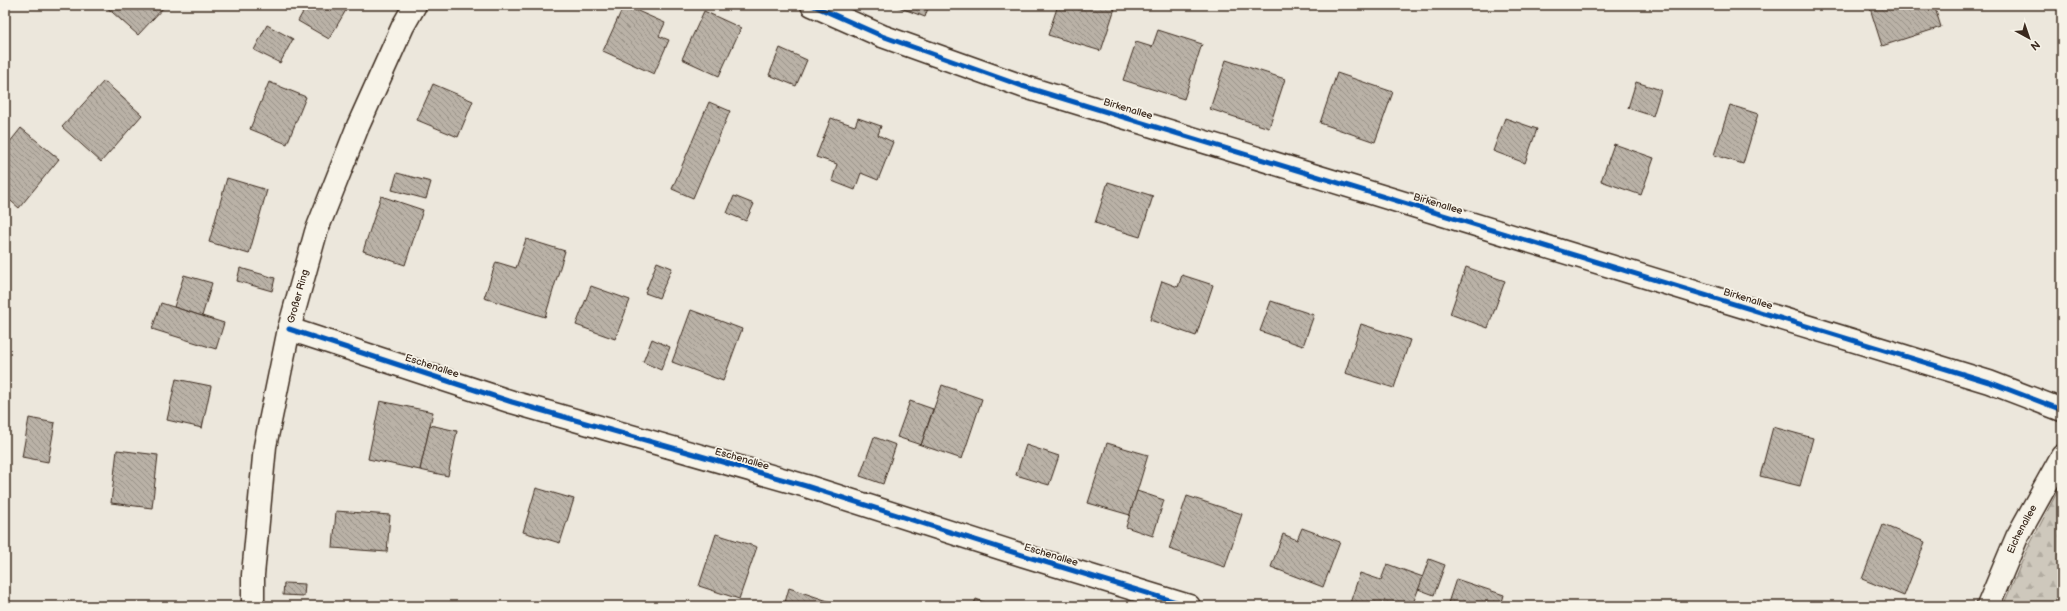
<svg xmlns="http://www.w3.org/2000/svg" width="2067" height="611" font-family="'Balsamiq Sans',sans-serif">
<defs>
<pattern id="forest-firs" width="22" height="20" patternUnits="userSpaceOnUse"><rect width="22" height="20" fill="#cec8bc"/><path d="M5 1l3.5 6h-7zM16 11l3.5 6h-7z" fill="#b2aca1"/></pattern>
<pattern id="building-back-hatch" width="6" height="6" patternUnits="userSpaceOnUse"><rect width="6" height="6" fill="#bab2a7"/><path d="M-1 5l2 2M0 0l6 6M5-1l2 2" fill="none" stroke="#989187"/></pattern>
</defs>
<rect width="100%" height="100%" fill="#ece7dc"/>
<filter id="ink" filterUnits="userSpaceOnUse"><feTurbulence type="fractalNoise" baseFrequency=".025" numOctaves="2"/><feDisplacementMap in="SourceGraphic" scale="8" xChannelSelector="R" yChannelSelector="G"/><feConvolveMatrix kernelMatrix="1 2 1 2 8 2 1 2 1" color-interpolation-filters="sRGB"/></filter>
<g filter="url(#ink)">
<polygon fill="url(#forest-firs)" stroke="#84796d" points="2062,483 2062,606 2003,606 2027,550"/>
<g fill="url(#building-back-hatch)" stroke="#3b2a1e">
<polygon points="104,5 166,5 138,35"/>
<polygon points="307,5 349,5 329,39 298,21"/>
<polygon points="624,5 665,23 659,36 669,40 654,74 603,51"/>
<polygon points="893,5 929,5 925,17"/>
<polygon points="1058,5 1116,5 1101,51 1048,35"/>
<polygon points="1869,5 1934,5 1941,27 1882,46"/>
<polygon points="704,11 741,28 719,76 682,59"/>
<polygon points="267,25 293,39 280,63 254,50"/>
<polygon points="1158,30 1202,44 1184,99 1123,80 1136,42 1152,47"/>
<polygon points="780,48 807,60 796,86 769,75"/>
<polygon points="1226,60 1285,79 1269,128 1210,109"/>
<polygon points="1337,73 1393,92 1375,142 1320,123"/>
<polygon points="104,81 142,115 101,162 62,127"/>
<polygon points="269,82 306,97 287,144 250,129"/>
<polygon points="1636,82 1661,90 1653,116 1628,108"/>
<polygon points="433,84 473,101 458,137 417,120"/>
<polygon points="709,102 730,111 693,198 672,189"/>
<polygon points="1730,105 1758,114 1743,164 1714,155"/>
<polygon points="831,118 855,126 858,118 881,126 878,135 893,142 878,180 861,173 855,190 832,181 837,164 816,157"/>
<polygon points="1505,118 1537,129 1525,163 1493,151"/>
<polygon points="21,128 59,159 19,208 5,196 5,148"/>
<polygon points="1614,144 1654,158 1641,195 1601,181"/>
<polygon points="397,173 431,182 426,199 392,190"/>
<polygon points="227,178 267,190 249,254 209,242"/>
<polygon points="1108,182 1153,196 1140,237 1095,223"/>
<polygon points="381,196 423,210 405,265 363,251"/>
<polygon points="734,196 754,204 746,221 727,213"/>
<polygon points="526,239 565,251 545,317 484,298 496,262 516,268"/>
<polygon points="657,262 672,268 659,298 645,293"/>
<polygon points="1466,267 1505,281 1488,328 1450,314"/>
<polygon points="240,268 275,278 272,291 237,281"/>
<polygon points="184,275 212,283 202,316 174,307"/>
<polygon points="1182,275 1213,285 1196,336 1150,320 1162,281 1178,287"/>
<polygon points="591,286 630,300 615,339 576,325"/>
<polygon points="1271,301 1314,315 1303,346 1260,331"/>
<polygon points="161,303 224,323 216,349 152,329"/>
<polygon points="691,310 742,329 723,381 672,362"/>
<polygon points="1361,324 1410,340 1394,388 1345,373"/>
<polygon points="652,339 670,347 661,370 643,362"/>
<polygon points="176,379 211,386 202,428 167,420"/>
<polygon points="942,385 982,399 962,459 921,445"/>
<polygon points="380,401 433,412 420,470 368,459"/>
<polygon points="910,401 933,409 921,445 897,437"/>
<polygon points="29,418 55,423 48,462 22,457"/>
<polygon points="430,425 457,431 448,476 420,470"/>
<polygon points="1773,427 1813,438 1800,486 1760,476"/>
<polygon points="874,437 896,445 883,484 860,476"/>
<polygon points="1107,443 1148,455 1130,515 1088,503"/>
<polygon points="1026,445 1059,456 1049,485 1016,475"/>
<polygon points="117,450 158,455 152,508 111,503"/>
<polygon points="536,488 574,499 560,543 523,532"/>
<polygon points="1137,491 1164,500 1153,536 1126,527"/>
<polygon points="1187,496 1242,514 1225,567 1169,549"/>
<polygon points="336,511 390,515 387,552 333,548"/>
<polygon points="1883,525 1925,542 1904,596 1862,579"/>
<polygon points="1302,528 1340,542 1323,587 1271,567 1283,534 1297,540"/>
<polygon points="716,534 757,547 739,599 699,586"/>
<polygon points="1429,559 1445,565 1434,595 1418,589"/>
<polygon points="1387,564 1423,577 1412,606 1349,606 1360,573 1381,580"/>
<polygon points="1456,579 1504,595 1501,606 1447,606"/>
<polygon points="284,583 305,584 304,596 283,595"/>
<polygon points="789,588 831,602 830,606 784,606"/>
<polygon points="976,599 994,606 973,606"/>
</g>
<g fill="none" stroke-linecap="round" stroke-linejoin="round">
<defs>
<g id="street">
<polyline points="812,5 882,36 1022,86 1989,382 2062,410"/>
<polyline points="289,329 512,402 806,486 1022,555 1189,606"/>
<path id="s1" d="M 253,606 L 253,575 L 265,446 L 289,329 L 316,232 L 358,126 L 403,26 L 415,5"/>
<path id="s2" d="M 1988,606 L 2017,537 L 2062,456"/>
</g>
</defs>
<use href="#street" stroke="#3b2a1e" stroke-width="25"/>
<use href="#street" stroke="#f7f3e8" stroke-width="22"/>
<defs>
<g id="cycleway">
<polyline points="812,5 882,36 1022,86 1989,382 2062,410"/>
<polyline points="289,329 512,402 806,486 1022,555 1189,606"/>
</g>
</defs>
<use href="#cycleway" stroke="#f7f3e8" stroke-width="8"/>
<use href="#cycleway" stroke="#0057b8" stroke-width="5"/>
</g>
</g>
<g text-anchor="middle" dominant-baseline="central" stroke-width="3.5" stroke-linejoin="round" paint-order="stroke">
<g font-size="10" fill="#3b2a1e" stroke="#f7f3e8">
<text transform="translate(1128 109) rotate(17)">Birkenallee</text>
<text transform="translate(1438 204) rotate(17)">Birkenallee</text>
<text stroke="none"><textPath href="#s1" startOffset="314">Großer Ring</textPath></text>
<text transform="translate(1748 299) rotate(17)">Birkenallee</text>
<text transform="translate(432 366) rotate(18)">Eschenallee</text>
<text transform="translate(742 459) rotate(16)">Eschenallee</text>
<text stroke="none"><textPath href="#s2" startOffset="84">Eichenallee</textPath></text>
<text transform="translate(1051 555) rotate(17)">Eschenallee</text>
</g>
</g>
<rect width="2067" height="611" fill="none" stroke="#f7f3e8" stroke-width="20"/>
<rect x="10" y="10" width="2047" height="591" fill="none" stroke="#3b2a1e" stroke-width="1.5" filter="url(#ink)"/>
<g transform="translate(2029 38) rotate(140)" stroke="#f7f3e8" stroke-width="3" paint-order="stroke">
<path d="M0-3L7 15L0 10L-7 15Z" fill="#3b2a1e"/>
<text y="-6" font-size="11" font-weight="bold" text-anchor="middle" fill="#3b2a1e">N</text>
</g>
</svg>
